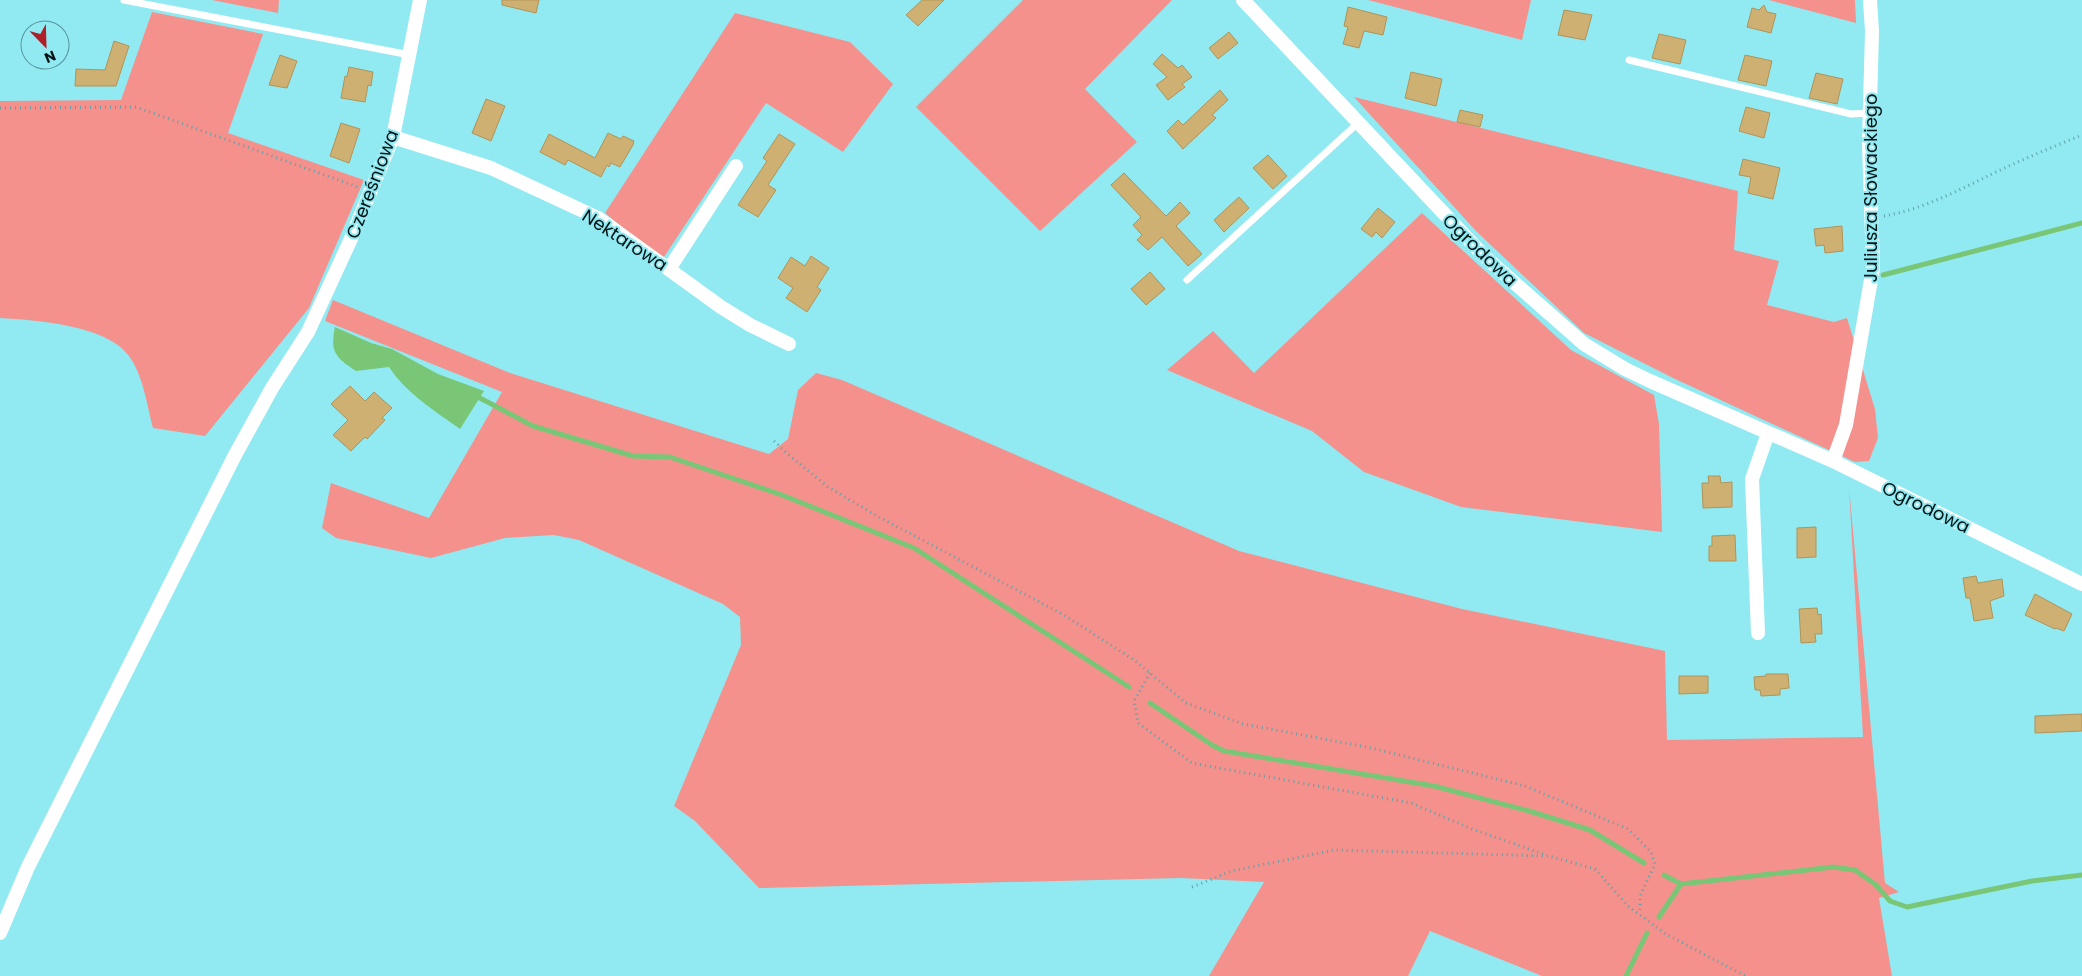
<svg xmlns="http://www.w3.org/2000/svg" width="2082" height="976" font-family="Poppins,sans-serif">
<rect width="100%" height="100%" fill="#91eaf2"/>
<g fill="#f4918c">
<polygon points="212,0 279,0 278,13"/>
<polygon points="1023,0 1172,0 1085,89 1137,142 1040,231 916,107"/>
<polygon points="1368,0 1531,0 1522,40"/>
<polygon points="1769,0 1855,0 1856,23"/>
<path d="M 152,12 L 263,34 L 228,133 L 364,180 L 309,308 L 205,436 L 153,428 C 147,405 143,375 129,356 C 107,325 35,320 0,318 L 0,101 L 121,100 Z"/>
<polygon points="735,13 850,42 893,84 843,152 766,103 662,260 605,213"/>
<polygon points="1354,97 1738,191 1734,250 1779,261 1767,305 1834,322 1847,318 1875,409 1878,438 1869,461 1855,462 1673,378 1584,333 1476,231"/>
<polygon points="1422,213 1571,350 1654,395 1659,424 1662,532 1461,507 1364,472 1312,431 1167,370 1213,331 1254,373"/>
<polygon points="333,300 510,373 769,454 788,439 798,390 816,373 842,380 1239,551 1462,609 1665,651 1667,740 1863,737 1849,487 1885,883 1899,892 1879,898 1892,976 1542,976 1430,931 1408,976 1209,976 1264,882 1181,878 759,888 695,821 674,806 741,645 740,617 723,604 579,540 554,535 505,538 431,558 336,538 322,528 331,483 429,518 502,392 325,321"/>
</g>
<path fill="#7ac677" d="M 335,327 L 371,343 L 392,349 L 438,374 L 484,391 L 460,429 C 435,411 406,393 389,367 L 356,371 C 335,357 330,352 335,327 Z"/>
<g fill="none" stroke-linecap="round" stroke-linejoin="round">
<g stroke="#7ac677" stroke-width="5">
<polyline points="1883,275 2082,223"/>
<polyline points="480,398 533,426 633,456 670,457 782,495 914,548 1129,687"/>
<polyline points="1150,703 1212,745 1224,751 1434,786 1529,811 1590,830 1644,863"/>
<polyline points="1664,875 1681,884"/>
<polyline points="1659,917 1681,884 1833,867 1855,870 1876,885 1890,901 1907,907 2032,881 2082,875"/>
<polyline points="1626,976 1647,933"/>
</g>
</g>
<g fill="#cfb073" stroke="#b19357">
<polygon points="502,0 539,0 536,13 502,5"/>
<polygon points="922,0 944,0 918,26 906,15"/>
<polygon points="1764,5 1767,12 1776,14 1771,33 1747,27 1752,8 1759,10"/>
<polygon points="1348,7 1387,17 1383,35 1364,31 1359,48 1343,44 1348,27 1344,26"/>
<polygon points="1564,10 1592,15 1585,40 1558,35"/>
<polygon points="1229,32 1238,43 1218,59 1209,48"/>
<polygon points="1659,34 1686,40 1680,64 1652,58"/>
<polygon points="114,41 129,46 116,86 75,86 76,69 105,70"/>
<polygon points="1162,54 1178,68 1182,65 1192,77 1182,84 1185,87 1168,100 1156,85 1167,77 1153,64"/>
<polygon points="280,55 297,61 287,88 269,85"/>
<polygon points="1745,55 1772,61 1766,86 1738,80"/>
<polygon points="349,67 373,72 371,86 368,85 365,102 341,98 345,76 347,77"/>
<polygon points="1411,72 1442,79 1436,106 1405,98"/>
<polygon points="1816,73 1843,79 1837,104 1809,98"/>
<polygon points="1220,90 1228,100 1212,115 1216,118 1183,149 1167,131 1178,120 1183,125"/>
<polygon points="486,99 505,106 491,141 472,133"/>
<polygon points="1746,107 1770,113 1764,138 1739,131"/>
<polygon points="1460,110 1483,115 1480,127 1457,122"/>
<polygon points="341,123 360,129 349,163 330,156"/>
<polygon points="608,133 621,139 623,136 634,141 633,145 620,167 611,163 609,167 607,165 601,177 568,160 565,165 540,152 549,134 595,158"/>
<polygon points="779,134 795,144 768,185 776,190 758,217 738,205 767,161 763,158"/>
<polygon points="1268,155 1287,176 1273,189 1253,168"/>
<polygon points="1743,159 1780,168 1773,199 1748,193 1751,177 1739,175"/>
<polygon points="1124,173 1166,216 1180,202 1190,213 1176,226 1202,254 1188,266 1162,237 1148,250 1137,240 1142,235 1133,225 1141,217 1111,185"/>
<polygon points="1239,197 1249,208 1224,232 1214,220"/>
<polygon points="1378,208 1395,222 1382,238 1376,232 1372,237 1361,229"/>
<polygon points="1842,226 1843,251 1825,253 1824,245 1816,246 1814,229"/>
<polygon points="811,256 829,268 817,287 821,290 807,312 786,298 793,288 778,278 791,257 805,266"/>
<polygon points="1150,272 1165,289 1146,305 1131,289"/>
<polygon points="350,386 365,401 374,392 392,408 382,418 385,420 367,439 365,437 351,451 333,435 348,420 331,404"/>
<polygon points="1708,476 1720,476 1721,483 1732,482 1732,507 1703,508 1702,483 1709,483"/>
<polygon points="1816,527 1816,557 1797,558 1797,528"/>
<polygon points="1735,535 1736,561 1709,561 1709,546 1712,546 1712,536"/>
<polygon points="1976,576 1978,583 2002,579 2004,596 1990,601 1993,618 1974,621 1970,598 1966,598 1963,578"/>
<polygon points="2035,594 2072,614 2064,631 2056,628 2055,629 2025,615"/>
<polygon points="1817,608 1818,615 1821,614 1822,634 1815,634 1816,642 1801,643 1799,609"/>
<polygon points="1766,674 1788,674 1789,688 1780,689 1780,695 1761,696 1760,690 1755,690 1754,677 1766,676"/>
<polygon points="1679,676 1708,676 1708,693 1679,694"/>
<polygon points="2082,714 2082,731 2035,733 2035,716"/>
</g>
<g fill="none" stroke-linecap="round" stroke-linejoin="round">
<g stroke="#60a1a7" stroke-width="3" stroke-dasharray="1 4" stroke-linecap="butt">
<polyline points="0,108 136,107 358,187"/>
<path d="M 1884,216 C 1924,209 1959,190 1994,173 C 2023,159 2053,147 2082,135"/>
<polyline points="774,441 790,456 828,487 877,516 1064,615 1134,660 1186,703 1243,724 1367,747 1525,786 1628,829 1651,852 1655,864 1640,896 1640,914"/>
<polyline points="1150,673 1134,701 1138,723 1192,763 1411,803 1472,829 1546,855"/>
<polyline points="1192,887 1232,871 1334,850 1549,856 1595,869 1628,906 1666,934 1745,976"/>
</g>
<g stroke="#fff" stroke-width="7">
<polyline points="124,0 410,55"/>
<polyline points="1629,60 1851,114 1870,113"/>
<polyline points="1187,280 1358,123"/>
</g>
<g stroke="#fff" stroke-width="14">
<polyline points="1243,0 1484,256 1584,344 1625,369 1650,381 1833,461 2082,584"/>
<polyline points="393,137 491,168 598,218 721,307 750,325 789,344"/>
<polyline points="669,269 736,166"/>
<polyline points="1833,461 1846,425 1873,268 1869,143 1872,31 1870,0"/>
<polyline points="1758,633 1752,479 1768,433"/>
<polyline points="0,933 28,867 234,457 272,388 308,332 350,241 393,137 420,0"/>
</g>
</g>
<g text-anchor="middle" dominant-baseline="central" stroke-width="4" stroke-linejoin="round" paint-order="stroke">
<g font-size="18" fill="#001315" stroke="#91eaf2">
<text transform="translate(372 184) rotate(-69)">Czereśniowa</text>
<text transform="translate(1870 188) rotate(-90)">Juliusza Słowackiego</text>
<text transform="translate(625 240) rotate(33)">Nektarowa</text>
<text transform="translate(1480 250) rotate(44)">Ogrodowa</text>
<text transform="translate(1926 507) rotate(26)">Ogrodowa</text>
</g>
</g>
<g transform="translate(45 45) rotate(157)"><circle r="24" fill="#91eaf2" stroke="#57949a"/>
<path d="M0-4L9 19L0 12L-9 19Z" fill="#b01e2a"/>
<text y="-8" font-size="14" font-weight="bold" text-anchor="middle" fill="#001315">N</text>
</g>
</svg>
